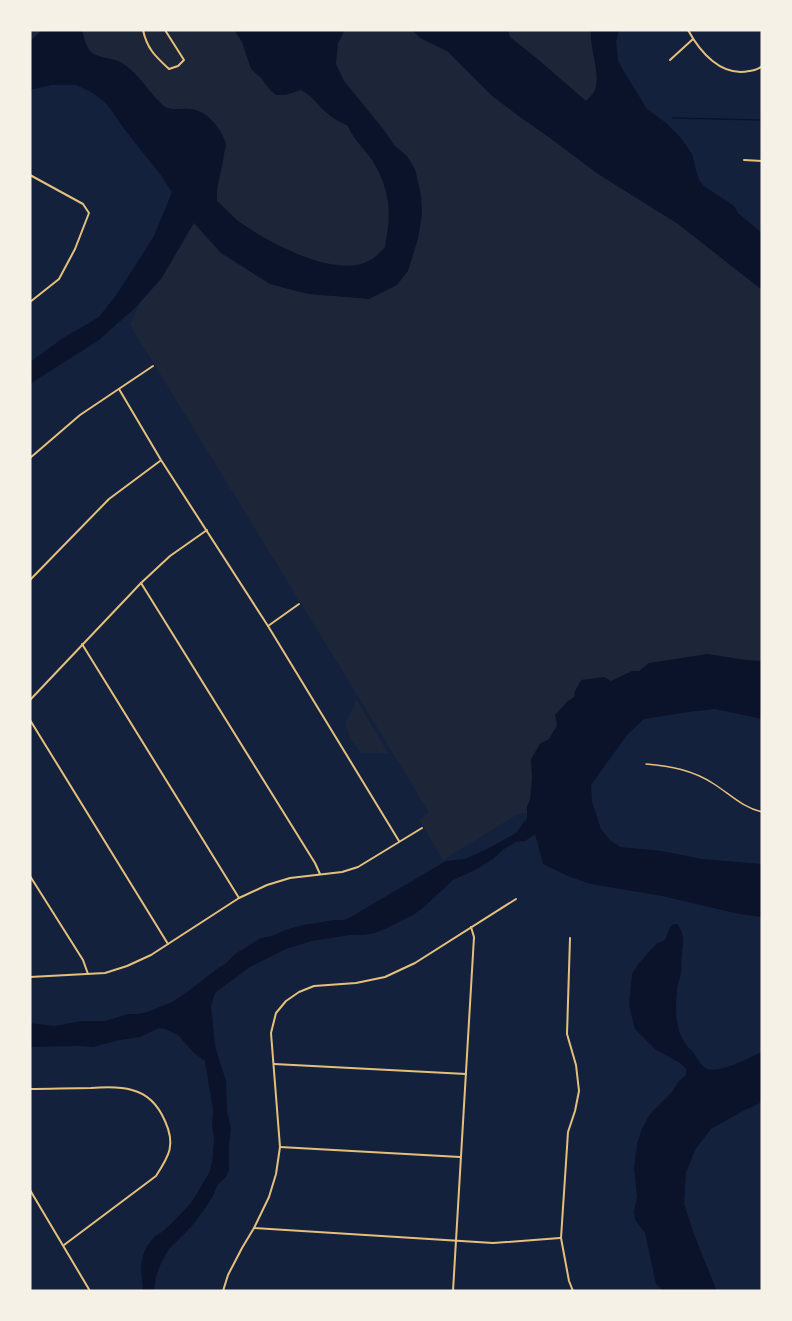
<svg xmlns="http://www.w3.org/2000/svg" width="792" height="1321" font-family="Bitter,serif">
<rect width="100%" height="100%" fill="#14213d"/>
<g fill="#1d2539">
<polygon points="30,30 603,30 607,77 762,260 762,697 618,693 547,811 518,814 443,860 419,820 429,812 130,325 196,181 119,85 30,70"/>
<polygon points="356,699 388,753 361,753 350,738 345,722 354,707"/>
</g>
<g fill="#0b132b">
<path d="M 42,30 L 82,30 C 84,37 86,47 91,52 C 99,59 113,57 122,63 C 140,74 149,94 165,107 C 176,112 188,105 201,112 C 211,116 225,135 226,145 C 226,148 224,151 224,155 C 222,170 216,185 217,201 C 224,207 230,214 237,220 C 267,242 347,287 378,254 C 381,251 383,250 385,247 C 386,244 386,237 387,234 C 389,223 389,212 388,202 C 386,190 382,177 376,167 C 369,152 354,142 348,126 C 341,122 333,119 327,113 C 316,104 314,97 301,90 L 286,95 L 276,95 L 271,91 L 261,78 L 251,69 L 242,42 L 234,30 L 345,30 L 338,43 L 336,64 L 344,81 L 384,130 L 395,146 L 407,156 L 415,169 L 421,195 L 422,215 L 418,239 L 408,271 L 397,285 L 369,299 L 309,294 L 292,290 L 270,284 L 221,253 L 194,223 L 161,279 L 135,308 L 99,340 L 30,384 L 30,362 L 63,338 L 99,317 L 117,294 L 154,236 L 172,192 L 160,174 L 125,130 L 106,103 L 91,92 L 76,85 L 51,85 L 30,90 L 30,41 Z"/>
<path d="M 412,30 L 508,30 L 510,37 L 540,61 L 586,101 C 589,98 593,94 595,90 C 601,72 589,49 591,30 L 619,30 L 616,42 L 618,60 L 623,70 L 647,109 L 665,122 L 681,138 L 692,154 L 699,180 L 704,186 L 734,206 L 738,213 L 762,233 L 762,290 L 678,224 L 598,174 L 550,138 L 520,117 L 492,96 L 447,51 L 420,38 Z"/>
<polygon points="707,654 746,660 762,661 762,719 715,709 688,712 644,719 627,735 591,785 592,801 601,829 610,840 620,847 662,851 702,859 762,864 762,917 739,914 662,896 591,884 570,877 543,864 535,834 525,841 516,842 504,849 493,859 475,870 453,880 423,908 413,915 387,928 375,933 363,935 350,935 312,941 286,949 250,967 216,992 214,996 211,1006 215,1045 221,1066 226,1080 227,1111 231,1128 229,1145 229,1170 226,1177 218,1184 213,1196 204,1210 191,1227 169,1249 162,1261 156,1276 154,1291 143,1291 141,1268 143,1255 147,1246 155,1236 162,1232 170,1225 191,1203 209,1173 212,1163 214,1139 212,1124 213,1110 205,1061 194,1053 178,1035 165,1029 159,1028 140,1037 120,1040 93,1047 77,1046 30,1047 30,1023 55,1026 81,1021 105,1021 128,1014 137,1014 147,1012 172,1002 186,993 218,968 224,965 235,954 261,938 271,936 288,929 303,925 334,920 344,920 349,918 446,861 465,859 489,848 516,833 527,818 527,806 530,800 532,778 531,759 540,744 549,739 557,725 555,715 568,701 574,697 575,691 581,680 604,677 611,681 632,671 639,671 649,663"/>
<path d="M 674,924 L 677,924 C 685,933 683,944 682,954 C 681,961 682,967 681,973 C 680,979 677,984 677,990 C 675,1012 675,1035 691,1050 C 696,1055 700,1065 706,1068 C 719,1075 749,1057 762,1052 L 762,1102 L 743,1111 L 711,1129 L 695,1150 L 686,1173 L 684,1204 L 695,1237 L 717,1291 L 663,1291 L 656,1284 L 645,1233 L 635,1220 L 634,1212 L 637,1197 L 634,1168 L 637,1144 L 642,1129 L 650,1114 L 672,1092 L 678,1082 L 686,1075 L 686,1069 L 680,1063 L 655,1049 L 635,1029 L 629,1005 L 632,974 L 639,963 L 656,944 L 665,940 L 670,927 Z"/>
</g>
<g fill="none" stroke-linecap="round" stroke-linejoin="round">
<polyline stroke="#0b132b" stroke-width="1.5" points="673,118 762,120"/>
<path stroke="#e5c07b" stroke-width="1.5" d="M 646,764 C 670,766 693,770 714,784 C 731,795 742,807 762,812"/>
<g stroke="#e5c07b" stroke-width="2">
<path d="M 143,30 C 147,49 156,57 169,69 L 178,66 L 184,60 L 165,30"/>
<path d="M 688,30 C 700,52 721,77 749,71 C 755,70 758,70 762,66"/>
<polyline points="670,60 693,39"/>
<polyline points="744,160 762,161"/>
<polyline points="30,175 83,204 89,213 75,249 59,279 30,302"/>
<polyline points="119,389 161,460 268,626 399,841"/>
<polyline points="30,458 80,415 153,366"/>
<polyline points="30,580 109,499 160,461"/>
<polyline points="141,583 315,863 320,874"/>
<polyline points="268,626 299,604"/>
<polyline points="82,644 239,898"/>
<polyline points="30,700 141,583 170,556 207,530"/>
<polyline points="30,720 168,944"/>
<polyline points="30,876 83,960 88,974"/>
<polyline points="570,938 567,1034 576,1065 579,1091 575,1111 568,1132 561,1238 569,1281 573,1291"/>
<polyline points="30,977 105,973 127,966 151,955 239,898 267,885 290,878 342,872 358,867 422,828"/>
<polyline points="274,1064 466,1074"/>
<path d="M 30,1089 C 50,1089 70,1088 91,1088 C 104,1087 119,1086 132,1090 C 148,1094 159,1107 165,1121 C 176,1145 169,1156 156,1176 L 64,1245"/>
<polyline points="280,1147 460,1157"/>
<polyline points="30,1190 90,1291"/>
<polyline points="254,1228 493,1243 560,1238"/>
<polyline points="223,1291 228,1275 242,1248 254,1228 269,1197 276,1174 280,1147 271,1033 276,1013 286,1001 299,992 314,986 356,983 385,977 415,963 516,899"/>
<polyline points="453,1291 474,937 471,927"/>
</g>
</g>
<rect width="792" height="1321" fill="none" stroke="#f6f1e7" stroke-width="63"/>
</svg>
